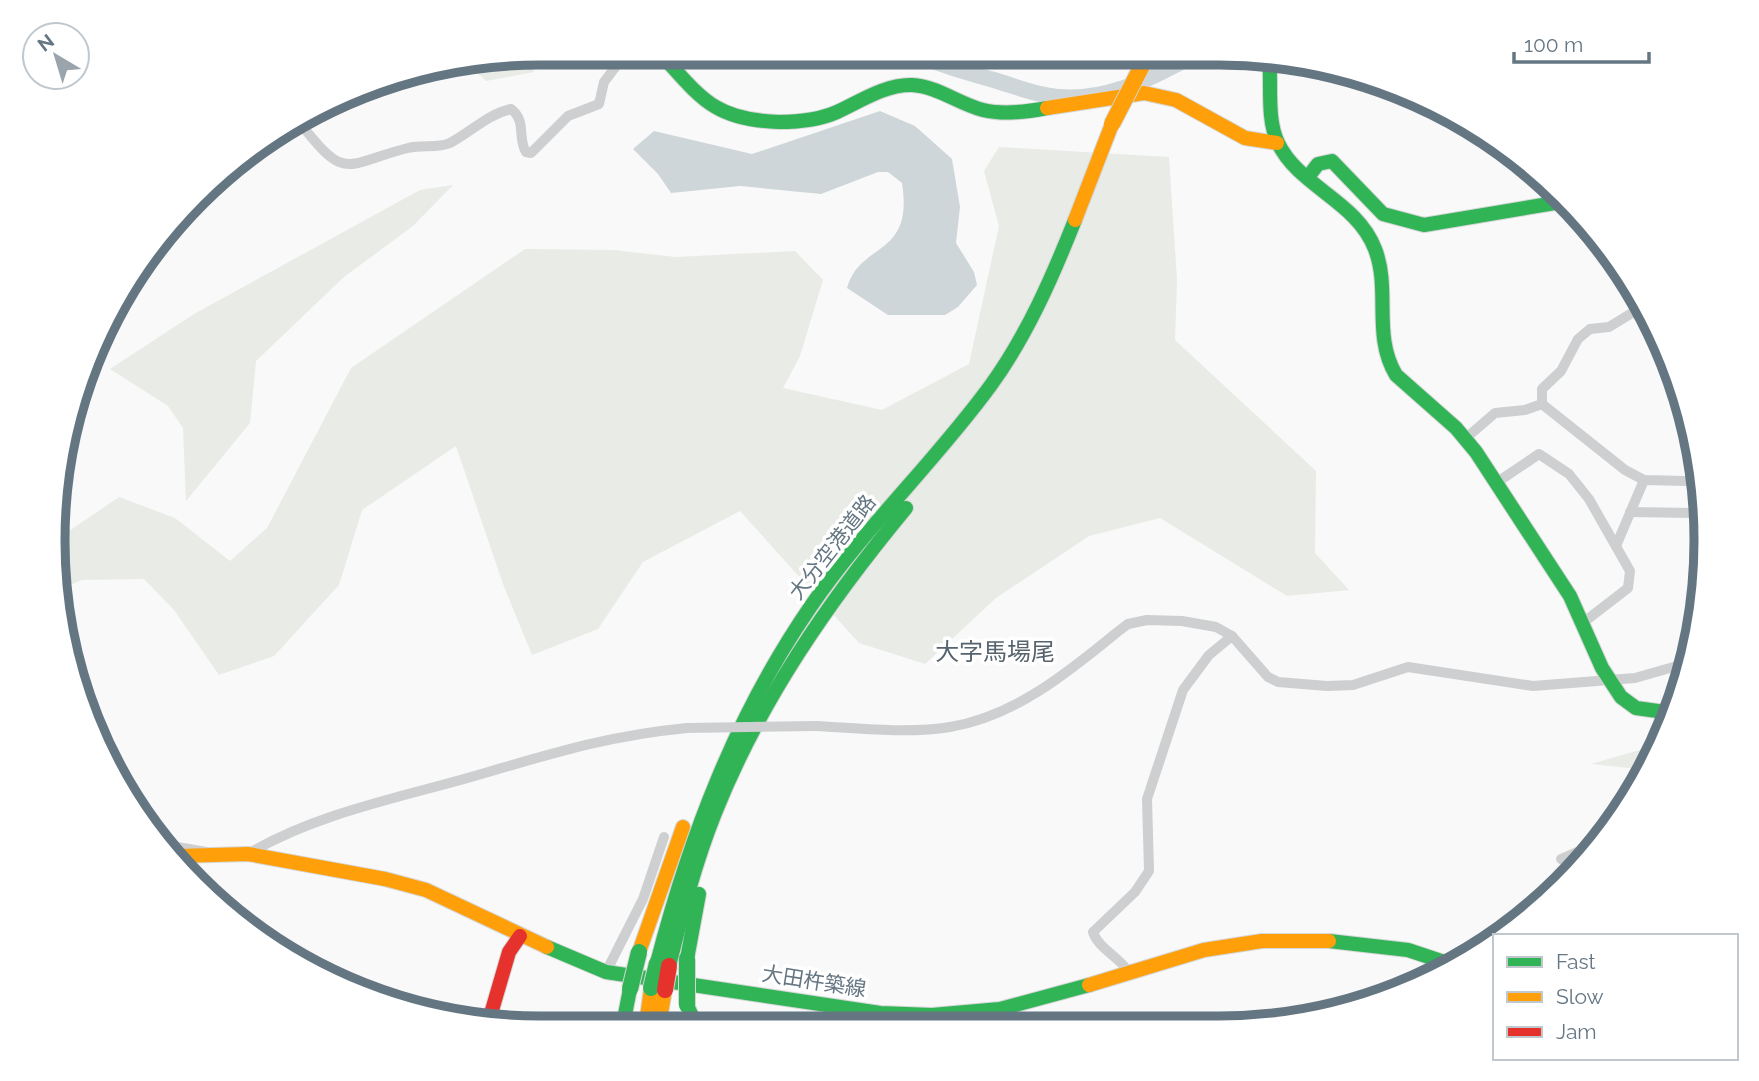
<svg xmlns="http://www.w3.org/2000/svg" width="1759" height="1081" font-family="Raleway,'Noto Sans JP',sans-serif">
<rect width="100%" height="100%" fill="#f9f9f9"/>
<g fill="#e8ebe6">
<polygon points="526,55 534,72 486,81 468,64"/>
<polygon points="999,147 1169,157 1177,280 1175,340 1316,471 1315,553 1349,590 1287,596 1160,518 1089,536 996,598 925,664 859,643 740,511 643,562 598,629 532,655 503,584 456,446 362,510 339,585 274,656 219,675 174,610 144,579 82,580 61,589 53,542 119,497 175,518 230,561 267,528 351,368 525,249 613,250 676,257 795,251 823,280 800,356 783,388 882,410 969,364 999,226 984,171"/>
<polygon points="453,185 413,226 344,277 256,361 250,423 186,501 183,428 168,406 110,369 194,314 420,190"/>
<polygon points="1661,744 1648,770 1591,764"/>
</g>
<path fill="#ced6d9" d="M 880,111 L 915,126 L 952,159 L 960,207 L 956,243 L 974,272 L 977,285 L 958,307 L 945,315 L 888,315 L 847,288 C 860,241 914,258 902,183 L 888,172 L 878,172 L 821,194 L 740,186 L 671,193 L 658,174 L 633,149 L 654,131 L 752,154 Z"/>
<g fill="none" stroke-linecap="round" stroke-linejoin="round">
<path stroke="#ced6d9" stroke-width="16" d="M 918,55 C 943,66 968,73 994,80 C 1011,85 1028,92 1045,95 C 1097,106 1149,80 1192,56"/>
<defs>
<g id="fast">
<path d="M 660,53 C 701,98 714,120 779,122 C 798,122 819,120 837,112 C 859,102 886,84 912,85 C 937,86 959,104 983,110 C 1004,115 1026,112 1047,108"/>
<path d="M 1269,57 C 1272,83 1266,118 1278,143 C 1299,187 1357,201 1375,249 C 1391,290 1372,335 1396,375 L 1456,428 L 1476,452 L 1570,596 L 1602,668 L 1621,697 L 1636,708 L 1672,713"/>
<polyline points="1308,177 1318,164 1332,161 1383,214 1424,225 1567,201"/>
<polyline points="1329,941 1408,950 1456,966"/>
<polyline points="547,947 606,972 880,1013 932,1015 1000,1009 1089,985"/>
<polyline points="687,959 699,894"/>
<path d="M 657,963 C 690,836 736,715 811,606 C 865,527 935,462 991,385 C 1027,335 1052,278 1075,220"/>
<path d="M 669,966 C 682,914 695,863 715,813 C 760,700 829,601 906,508"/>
<polyline points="687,1005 696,1025"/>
<polyline points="623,1025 630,989"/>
</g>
<g id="slow">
<polyline points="1047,108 1144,93 1176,100 1245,138 1277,143"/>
<polyline points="1075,220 1112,124"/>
<polyline points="177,856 248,854 385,879 426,890 547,947"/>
<polyline points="639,952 683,827"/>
<polyline points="1089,985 1204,950 1262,941 1329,941"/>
<polyline points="646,1025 651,988"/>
<polyline points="659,1025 665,990"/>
</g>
<polyline id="jam" points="488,1024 509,952 520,936"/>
</defs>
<use href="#fast" stroke="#d5d6d7" stroke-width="16"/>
<use href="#slow" stroke="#d5d6d7" stroke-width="16"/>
<use href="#jam" stroke="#d5d6d7" stroke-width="16"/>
<g stroke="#cecfd0" stroke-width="10">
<polyline points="1023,55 1044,60 1053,55"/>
<path d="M 300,123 C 347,183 344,164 408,148 C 422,144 437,149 450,143 C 471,132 488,114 511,109 C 527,121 517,138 526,152 L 531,153 L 568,116 L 599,104 L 604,82 L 620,61 L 622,53"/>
<polyline points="1645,305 1609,327 1590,329 1578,339 1561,371 1542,389 1542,404 1625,470 1644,480 1686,481 1702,475"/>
<polyline points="1466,438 1495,413 1525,410 1542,404"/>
<polyline points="1496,483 1539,454 1569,474 1589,499 1630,571 1628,588 1584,622"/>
<polyline points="1630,512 1693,513"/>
<polyline points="1616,546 1644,480"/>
<path d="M 816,726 C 859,728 907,734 950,727 C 1016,716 1070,671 1120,630 L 1128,624 L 1147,620 L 1182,621 L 1216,627 L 1232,636 L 1268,677 L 1278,682 L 1327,686 L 1353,685 L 1408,667 L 1533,686 L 1635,678 L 1691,662"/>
<polyline points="166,845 206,852"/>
<path d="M 248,854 C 322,810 414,795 495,770 C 563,750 615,735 687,728"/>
<polyline points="1561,859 1602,841"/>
<path d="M 1128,971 C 1119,957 1098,948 1093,932 L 1135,892 L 1149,871 L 1147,799 L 1183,690 L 1209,655 L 1232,636"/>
<polyline points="606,972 643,899 664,837"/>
</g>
<use href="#fast" stroke="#30b455" stroke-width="14"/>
<use href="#slow" stroke="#ff9f0a" stroke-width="14"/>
<use href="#jam" stroke="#e5322d" stroke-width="14"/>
<defs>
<g id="fast-bridge">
<polyline points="687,959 687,1005"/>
<polyline points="651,988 657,963"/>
<polyline points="630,989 639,952"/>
</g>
<polyline id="slow-bridge" points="1112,124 1147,56"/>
<polyline id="jam-bridge" points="665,990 669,966"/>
</defs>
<use href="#fast-bridge" stroke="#d5d6d6" stroke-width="18" stroke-linecap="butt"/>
<use href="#slow-bridge" stroke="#d5d6d6" stroke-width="18" stroke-linecap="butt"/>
<use href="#jam-bridge" stroke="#d5d6d6" stroke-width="18" stroke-linecap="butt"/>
<polyline stroke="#cecfd0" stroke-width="10" points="687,728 816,726"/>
<use href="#fast-bridge" stroke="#30b455" stroke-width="16"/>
<use href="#slow-bridge" stroke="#ff9f0a" stroke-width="16"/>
<use href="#jam-bridge" stroke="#e5322d" stroke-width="16"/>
</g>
<g text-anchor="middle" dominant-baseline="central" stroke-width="7" stroke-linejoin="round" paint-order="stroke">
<g font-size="21" fill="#657683" stroke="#fff">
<text transform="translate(832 547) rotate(-52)">大分空港道路</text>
<text transform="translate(814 981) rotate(9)">大田杵築線</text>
</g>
<g font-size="24" fill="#57646e" stroke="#fff">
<text x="995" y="651">大字馬場尾</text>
</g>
</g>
<path d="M0 0H1759V1081H0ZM540 65H1219A475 475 0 0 1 1694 540V541A475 475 0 0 1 1219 1016H540A475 475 0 0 1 65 541V540A475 475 0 0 1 540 65Z" fill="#fff" fill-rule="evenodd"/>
<path fill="none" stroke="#657683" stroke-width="9" d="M540 65H1219A475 475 0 0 1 1694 540V541A475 475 0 0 1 1219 1016H540A475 475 0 0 1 65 541V540A475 475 0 0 1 540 65Z"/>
<rect x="1493" y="934" width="245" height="126" fill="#ffffff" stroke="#c1c8cd" stroke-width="2"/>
<rect x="1507" y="957" width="35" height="10" fill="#30b455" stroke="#c1c8cd" stroke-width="2"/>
<text x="1556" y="969" font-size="21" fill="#657683">Fast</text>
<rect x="1507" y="992" width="35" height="10" fill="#ff9f0a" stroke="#c1c8cd" stroke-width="2"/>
<text x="1556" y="1004" font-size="21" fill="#657683">Slow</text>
<rect x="1507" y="1027" width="35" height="10" fill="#e5322d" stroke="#c1c8cd" stroke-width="2"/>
<text x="1556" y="1039" font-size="21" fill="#657683">Jam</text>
<g transform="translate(56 56) rotate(322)"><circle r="33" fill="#ffffff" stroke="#c1c8cd" stroke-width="2"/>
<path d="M0-5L12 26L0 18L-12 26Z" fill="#99a4ac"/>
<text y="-10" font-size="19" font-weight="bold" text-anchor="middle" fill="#657683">N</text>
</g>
<path d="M1514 52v10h135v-10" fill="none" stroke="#657683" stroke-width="3.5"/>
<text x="1524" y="52" font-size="21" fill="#657683" stroke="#ffffff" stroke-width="5" paint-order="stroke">100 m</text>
</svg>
